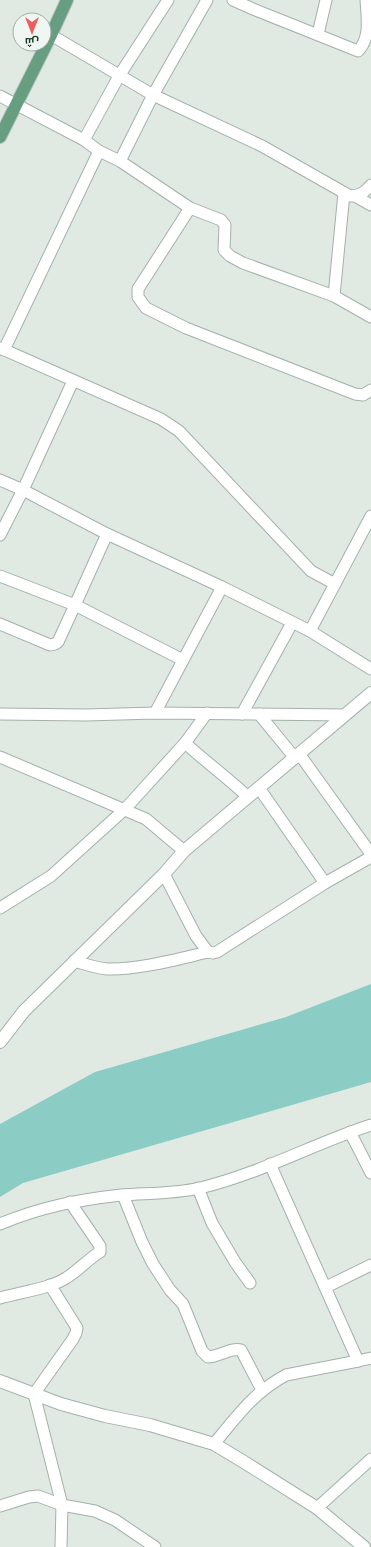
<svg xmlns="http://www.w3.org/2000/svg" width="371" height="1547" font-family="Mulish,Cairo,sans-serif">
<rect width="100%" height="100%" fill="#e0eae3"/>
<polygon fill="#8bccc5" points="371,984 371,1082 23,1183 0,1197 0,1124 95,1072 286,1017"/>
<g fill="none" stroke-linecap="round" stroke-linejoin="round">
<defs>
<g id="minor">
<path d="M 233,0 L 253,9 L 358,51 C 371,38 367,17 366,0"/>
<polyline points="318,34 326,0"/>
<path d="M 51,35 L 153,95 L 262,146 L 350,196 C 360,196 365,192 371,185"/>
<polyline points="0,96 84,140 99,151 120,161 190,208 221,220 225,225 224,250 230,256 243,263 334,296 371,317"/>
<polyline points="84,140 119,76 168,0"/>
<polyline points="120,161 153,95 207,0"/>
<polyline points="355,196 371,205"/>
<polyline points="190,208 138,289 138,297 146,308 186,328 355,394 363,395 371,390"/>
<polyline points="334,296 344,193"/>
<polyline points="0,348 161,419 179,431 311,571 335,584"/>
<polyline points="4,350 99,151"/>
<polyline points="0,480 23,490 107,534 222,587 310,631 371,669"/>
<polyline points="0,535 23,490 73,381"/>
<polyline points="0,576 75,605 107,534"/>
<polyline points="0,624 50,645 55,644 58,642 75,605 183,660"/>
<polyline points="310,631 371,516"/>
<polyline points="155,713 222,587"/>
<polyline points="0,714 86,715 155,713 345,715"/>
<polyline points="242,714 292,623"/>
<polyline points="259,714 295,758"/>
<path d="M 185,743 C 206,762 228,778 248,797"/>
<polyline points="300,755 371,854"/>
<polyline points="0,757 146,819 184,851"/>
<polyline points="259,788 325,883"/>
<polyline points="164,874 196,936 208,952 213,953 217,952 325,883 371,857"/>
<polyline points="0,908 51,876 125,809 185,743 207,713"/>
<path d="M 74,961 C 85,964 96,968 107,969 C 138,970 178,959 208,952"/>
<polyline points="350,1132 371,1173"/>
<polyline points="198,1188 212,1223 235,1262 250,1283"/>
<path d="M 123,1195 L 142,1242 L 153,1264 L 170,1290 L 183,1304 L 202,1351 L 208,1357 C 219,1357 231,1347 241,1350 L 262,1390"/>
<path d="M 0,1224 C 41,1207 77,1200 121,1195 C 147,1193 174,1194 200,1188 C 259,1174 313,1144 371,1125"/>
<polyline points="50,1285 77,1328 76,1333 73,1339 34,1394 62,1505 61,1547"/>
<polyline points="326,1287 371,1265"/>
<path d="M 0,1298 C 20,1292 49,1289 66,1278 C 78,1271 88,1259 100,1252 L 100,1246 L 70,1202"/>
<polyline points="358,1361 371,1358"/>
<path d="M 214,1444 C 237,1416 253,1393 286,1375 L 358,1361 L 270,1164"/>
<polyline points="0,1506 29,1497 38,1496 62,1505 95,1511 115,1520 155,1547"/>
<polyline points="317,1508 371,1459"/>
</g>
<g id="tertiary">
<polyline points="0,1042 24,1011 164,874 184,851 371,693"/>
<polyline points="0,1381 61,1404 105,1416 150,1425 214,1444 244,1462 317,1508 364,1547"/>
</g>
<polyline id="primary" points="0,137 51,35 67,0"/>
</defs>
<use href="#minor" stroke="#a3b1a9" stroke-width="13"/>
<use href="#tertiary" stroke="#a3b1a9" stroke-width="14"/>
<use href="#primary" stroke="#bdc4c0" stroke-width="14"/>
<use href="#minor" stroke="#fff" stroke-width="11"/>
<use href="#tertiary" stroke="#fff" stroke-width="12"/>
<use href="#primary" stroke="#679d81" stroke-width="12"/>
</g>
<g transform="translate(32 32) rotate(180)"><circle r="19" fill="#f0f7f2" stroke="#9eaba3"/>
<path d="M0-3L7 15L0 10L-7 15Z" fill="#e95f60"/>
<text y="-6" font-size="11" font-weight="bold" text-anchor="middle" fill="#22392d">ش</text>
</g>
</svg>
